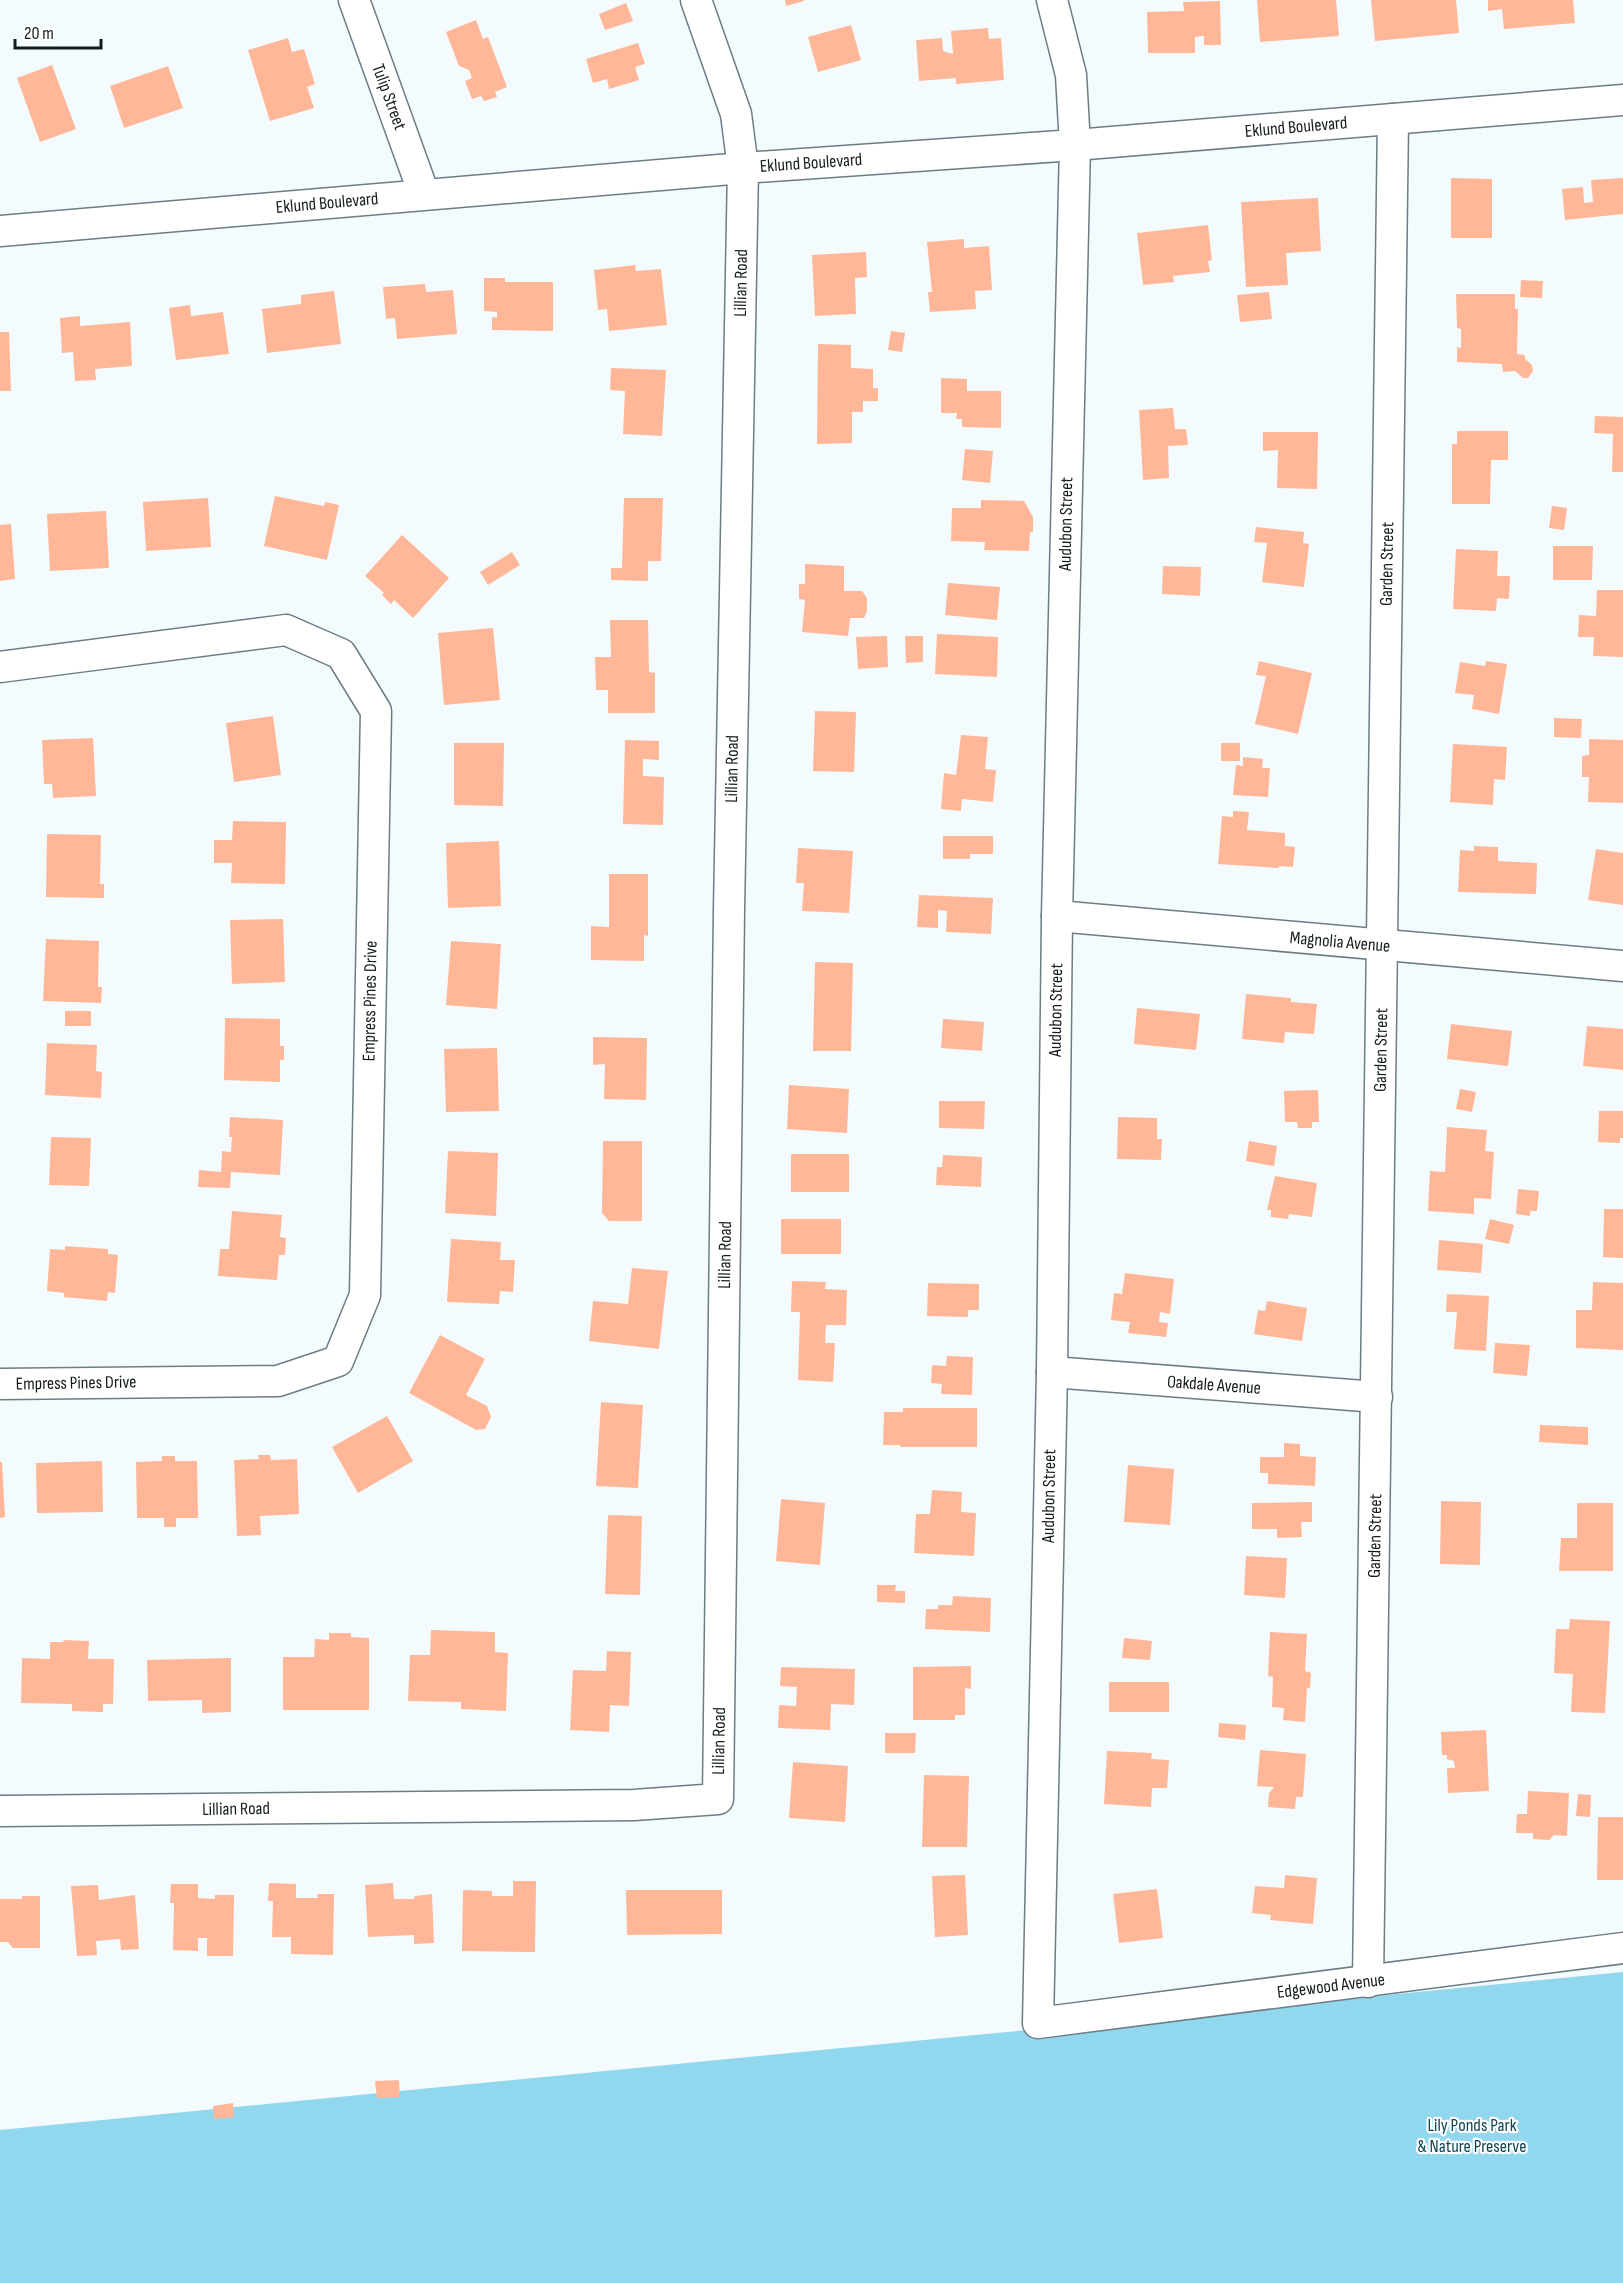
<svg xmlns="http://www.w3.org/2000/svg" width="1623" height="2283" font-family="'Sofia Sans Condensed',sans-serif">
<rect width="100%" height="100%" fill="#f3fbfe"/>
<polygon fill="#91d7ee" points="1623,1972 1623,2283 0,2283 0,2130"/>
<g fill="#ffb798">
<polygon points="785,0 804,0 804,1 786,6"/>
<polygon points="1257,0 1336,0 1339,36 1260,42"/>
<polygon points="1371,0 1456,0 1459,33 1375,41"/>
<polygon points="1488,0 1573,0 1575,23 1504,29 1502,9 1488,11"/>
<polygon points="1220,1 1221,45 1204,45 1204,36 1195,37 1195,53 1148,53 1147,12 1184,11 1183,2"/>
<polygon points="626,3 633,21 605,30 599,14"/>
<polygon points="476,20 483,39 488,37 507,87 495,92 497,97 484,101 481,96 472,99 465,81 472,78 469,70 459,66 446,32"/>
<polygon points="851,25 861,60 818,72 808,37"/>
<polygon points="988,28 989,39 1001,38 1004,80 956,84 956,78 919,81 916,40 942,38 943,51 953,54 951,31"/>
<polygon points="288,38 292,52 304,49 315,84 307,87 314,108 270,121 248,50"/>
<polygon points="638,43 645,64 635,67 639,80 609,89 607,79 593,83 586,59"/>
<polygon points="52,65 76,129 40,142 17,78"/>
<polygon points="168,66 183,108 124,128 110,86"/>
<polygon points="1451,178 1492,179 1492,238 1451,238"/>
<polygon points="1623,178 1623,214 1565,220 1562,189 1583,187 1584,203 1593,202 1591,180"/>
<polygon points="1318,198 1321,251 1286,253 1288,285 1246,287 1241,202"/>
<polygon points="1208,225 1212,260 1208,261 1210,272 1173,276 1174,282 1143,285 1137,233"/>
<polygon points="964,239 964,248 989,246 992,290 975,291 976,309 930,312 928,292 932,292 927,242"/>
<polygon points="866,252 867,277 855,278 856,314 815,316 812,255"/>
<polygon points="635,265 636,271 661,269 667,325 609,331 607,309 598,310 594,270"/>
<polygon points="484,278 505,278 505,282 553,282 553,331 492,330 492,317 497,318 497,312 484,311"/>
<polygon points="1521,280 1543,281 1542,298 1520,297"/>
<polygon points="425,284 426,292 453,290 457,334 397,339 395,318 386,319 383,287"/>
<polygon points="334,291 341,344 267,353 262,309 301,304 301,295"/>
<polygon points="1269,292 1272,319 1240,322 1237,295"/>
<polygon points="1456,294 1515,294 1515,309 1518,309 1517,354 1525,355 1525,359 1532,365 1533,371 1528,378 1523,378 1515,371 1503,372 1502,364 1457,362 1457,347 1461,348 1461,329 1457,328"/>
<polygon points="190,305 191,316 223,312 229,354 176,360 169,308"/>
<polygon points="80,316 80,326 130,322 132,366 95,369 96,380 75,381 73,352 62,353 60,318"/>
<polygon points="891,331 905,333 902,352 888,350"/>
<polygon points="0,332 9,332 11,391 0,391"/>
<polygon points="818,344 851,345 851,368 873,369 873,388 878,388 878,401 863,401 863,412 852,412 852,443 817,444"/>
<polygon points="611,368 666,370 662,436 623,434 625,391 610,390"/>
<polygon points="941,378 967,379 967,391 1001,391 1001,428 962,427 962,419 956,419 957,413 941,413"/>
<polygon points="1173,408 1175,429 1186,429 1188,445 1168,446 1169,478 1143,480 1139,410"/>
<polygon points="1595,416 1623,417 1623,472 1612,472 1613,434 1594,433"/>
<polygon points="1457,431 1508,431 1508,460 1491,460 1490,504 1452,504 1452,444 1457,444"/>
<polygon points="1263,432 1318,432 1317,489 1277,488 1278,450 1263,451"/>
<polygon points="965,449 993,451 990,483 962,480"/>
<polygon points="275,496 324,506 325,502 339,505 327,560 264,546"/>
<polygon points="208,498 211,547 146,551 143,502"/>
<polygon points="624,498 663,498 661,561 648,561 648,581 611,580 611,568 622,568"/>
<polygon points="981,500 1024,501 1033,517 1033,532 1030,532 1029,551 984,550 985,542 951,541 952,508 981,508"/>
<polygon points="1552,506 1567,508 1564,530 1549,528"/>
<polygon points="106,511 109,568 50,571 47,514"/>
<polygon points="11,524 15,579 0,581 0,525"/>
<polygon points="1256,527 1304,532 1303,543 1309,544 1304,587 1262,582 1267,543 1254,542"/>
<polygon points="402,535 449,578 413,618 394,600 391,604 382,595 384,593 365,576"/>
<polygon points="1553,546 1593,546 1592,580 1553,580"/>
<polygon points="1456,549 1498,551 1497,576 1510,576 1509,599 1497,598 1496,611 1453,609"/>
<polygon points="512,552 520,565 488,585 480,572"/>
<polygon points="805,564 844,566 844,591 862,591 867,598 867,611 864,618 850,618 848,636 802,632 805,600 799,599 799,584 805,584"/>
<polygon points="1163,566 1201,567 1200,596 1162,594"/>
<polygon points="948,583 1000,587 997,620 945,615"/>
<polygon points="1597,590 1623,590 1623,657 1593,656 1594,637 1578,637 1579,615 1596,616"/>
<polygon points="610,620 648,620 649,672 655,673 655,713 608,713 608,690 596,690 595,657 611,657"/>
<polygon points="493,628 500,700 444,705 438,633"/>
<polygon points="937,634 998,637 997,677 935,674"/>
<polygon points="887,636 888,667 858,669 856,637"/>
<polygon points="905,636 923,636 923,662 906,663"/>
<polygon points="1259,661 1312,673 1298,734 1255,724 1266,676 1256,675"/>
<polygon points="1486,661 1507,664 1499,714 1472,709 1474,695 1455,693 1460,662 1485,666"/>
<polygon points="815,711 856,712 854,772 813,771"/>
<polygon points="273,716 281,775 234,782 226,723"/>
<polygon points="1554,718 1582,719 1581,738 1554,737"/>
<polygon points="961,735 988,737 985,769 996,770 993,802 962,799 961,811 941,809 944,773 956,775"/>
<polygon points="93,738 96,796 53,798 52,784 44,784 42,740"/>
<polygon points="1589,739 1623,740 1623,803 1588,802 1589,777 1582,777 1582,756 1589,755"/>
<polygon points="625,740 659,741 659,760 643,759 643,776 664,777 663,825 623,824"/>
<polygon points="454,743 504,743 503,806 454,805"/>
<rect x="1221" y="743" width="19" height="18"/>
<polygon points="1453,744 1507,747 1505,780 1494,779 1493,805 1450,802"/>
<polygon points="1243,757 1263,759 1262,768 1270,768 1268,797 1233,795 1236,765 1243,766"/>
<polygon points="1233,811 1249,812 1247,830 1285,833 1285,846 1295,847 1293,867 1279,866 1279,868 1218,864 1222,816 1233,817"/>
<polygon points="233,821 286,822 285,884 231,883 232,863 214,863 214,840 232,840"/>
<polygon points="47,834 101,835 100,884 104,884 104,898 46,897"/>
<polygon points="943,836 993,836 993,854 970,854 970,859 943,859"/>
<polygon points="499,841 501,906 448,908 446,843"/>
<polygon points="1474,846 1498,847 1498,861 1537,863 1536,894 1458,892 1460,850 1474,851"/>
<polygon points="798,848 853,851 849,913 802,911 804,883 796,883"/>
<polygon points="1596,849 1623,853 1623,905 1588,900"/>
<polygon points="609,874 648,874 648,936 644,935 644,961 591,960 591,926 609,927"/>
<polygon points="919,895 993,898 991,934 946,932 947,911 938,910 938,928 917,927"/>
<polygon points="283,919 285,982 232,984 230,920"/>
<polygon points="46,939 99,941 98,987 102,987 101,1003 43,1001"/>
<polygon points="451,941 501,944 497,1009 446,1005"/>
<polygon points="815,962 853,963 851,1051 813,1051"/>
<polygon points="1246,994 1291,998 1291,1002 1317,1004 1314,1034 1285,1032 1284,1043 1242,1039"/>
<polygon points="1137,1008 1200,1014 1196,1050 1134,1044"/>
<rect x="65" y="1011" width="26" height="15"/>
<polygon points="225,1018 280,1019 280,1046 284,1046 284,1060 280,1060 280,1082 224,1080"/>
<polygon points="943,1019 984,1022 982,1051 941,1048"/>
<polygon points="1451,1024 1512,1031 1508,1066 1447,1059"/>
<polygon points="1587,1026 1623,1029 1623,1070 1583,1066"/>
<polygon points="593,1037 647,1038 646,1100 604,1099 605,1064 593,1065"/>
<polygon points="47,1043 97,1045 96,1071 102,1072 101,1098 45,1095"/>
<polygon points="497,1048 499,1111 446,1112 444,1049"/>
<polygon points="789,1085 849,1089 847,1133 787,1129"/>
<polygon points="1460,1089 1476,1092 1472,1112 1456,1109"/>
<polygon points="1318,1090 1319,1122 1312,1122 1312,1128 1298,1128 1297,1122 1285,1122 1284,1091"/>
<polygon points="939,1101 985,1101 984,1129 939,1128"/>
<polygon points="1599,1111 1623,1111 1623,1138 1620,1138 1620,1143 1598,1142"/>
<polygon points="230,1117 283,1120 280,1175 231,1172 230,1188 198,1187 199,1170 221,1172 222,1151 231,1152 232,1137 229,1137"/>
<polygon points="1118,1117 1157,1118 1157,1139 1162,1139 1161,1160 1117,1159"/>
<polygon points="1447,1127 1487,1130 1485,1151 1494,1152 1491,1199 1474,1198 1474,1214 1428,1211 1430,1171 1445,1172"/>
<polygon points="51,1137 91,1138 89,1186 49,1185"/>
<polygon points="603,1141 642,1141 642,1221 609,1221 602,1213"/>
<polygon points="1249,1141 1277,1146 1274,1166 1246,1161"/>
<polygon points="448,1151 498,1153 496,1216 445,1213"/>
<rect x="791" y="1154" width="58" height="38"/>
<polygon points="943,1155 982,1157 981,1187 936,1185 937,1167 942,1167"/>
<polygon points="1275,1176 1317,1183 1312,1217 1289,1214 1288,1219 1271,1217 1271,1210 1267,1210"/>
<polygon points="1518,1189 1539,1191 1537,1211 1530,1211 1530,1216 1516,1214"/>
<polygon points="1604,1209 1623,1209 1623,1258 1603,1257"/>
<polygon points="232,1211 282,1215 280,1237 286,1238 285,1255 279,1255 277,1280 218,1276 220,1249 229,1249"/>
<rect x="781" y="1219" width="60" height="35"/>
<polygon points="1490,1219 1514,1225 1509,1244 1485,1239"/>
<polygon points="451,1239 501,1242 500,1260 515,1260 513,1292 500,1291 499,1304 447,1302"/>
<polygon points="1439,1240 1483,1244 1481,1273 1437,1270"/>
<polygon points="65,1246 108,1249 108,1254 118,1255 115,1293 108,1292 107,1301 64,1297 64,1293 47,1291 50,1249 65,1250"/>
<polygon points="632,1268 668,1271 659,1349 589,1341 593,1301 628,1304"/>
<polygon points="1125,1273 1174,1279 1170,1314 1160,1312 1159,1322 1168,1323 1166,1337 1128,1333 1130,1322 1111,1320 1114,1293 1122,1294"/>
<polygon points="792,1281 826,1282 825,1289 847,1290 846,1325 826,1325 825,1343 835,1343 833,1382 798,1380 800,1312 791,1312"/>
<polygon points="1593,1282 1623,1283 1623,1350 1576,1348 1576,1310 1592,1310"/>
<polygon points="928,1283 979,1284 979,1310 968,1310 968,1317 927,1316"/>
<polygon points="1447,1294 1489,1296 1486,1351 1454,1349 1457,1312 1446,1312"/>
<polygon points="1267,1301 1307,1308 1302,1341 1254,1334 1258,1310 1265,1311"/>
<polygon points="440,1335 485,1359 466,1395 487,1406 491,1417 485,1429 476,1430 409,1393"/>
<polygon points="1495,1343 1530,1345 1527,1376 1493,1373"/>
<polygon points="947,1356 973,1357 972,1395 941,1394 942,1384 931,1383 932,1365 946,1366"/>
<polygon points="601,1402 643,1405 638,1488 596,1486"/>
<polygon points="903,1408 977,1408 977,1447 900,1447 900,1445 883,1445 884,1412 903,1412"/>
<polygon points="387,1416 413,1461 358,1493 332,1447"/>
<polygon points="1540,1425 1588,1427 1588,1445 1539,1442"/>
<polygon points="1284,1443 1300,1444 1300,1456 1316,1457 1315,1486 1268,1484 1268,1473 1260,1473 1260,1457 1284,1457"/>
<polygon points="258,1455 270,1455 271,1460 297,1459 299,1514 260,1516 261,1535 237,1536 234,1460 259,1459"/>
<polygon points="162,1456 175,1456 175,1461 197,1461 198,1518 176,1518 176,1527 164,1527 164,1518 137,1518 136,1462 162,1461"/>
<polygon points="102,1461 103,1512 37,1513 36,1463"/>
<polygon points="0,1462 2,1462 5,1517 0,1518"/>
<polygon points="1128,1465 1174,1469 1170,1525 1124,1522"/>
<polygon points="932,1490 962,1492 961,1512 976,1513 974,1556 914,1553 916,1514 930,1514"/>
<polygon points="781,1499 825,1503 820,1565 776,1561"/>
<polygon points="1441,1501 1481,1502 1480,1565 1440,1564"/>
<polygon points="1312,1502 1312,1522 1301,1522 1302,1537 1277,1538 1277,1529 1252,1529 1252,1503"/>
<polygon points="1577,1503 1613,1503 1613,1571 1559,1571 1561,1538 1577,1538"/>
<polygon points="608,1515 642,1516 640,1595 605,1594"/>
<polygon points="1246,1556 1287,1558 1285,1598 1244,1595"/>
<polygon points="877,1585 896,1585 895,1591 905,1591 905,1603 877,1602"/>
<polygon points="953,1596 991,1598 990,1632 925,1629 926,1609 938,1609 938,1605 952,1605"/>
<polygon points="1570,1619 1610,1621 1605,1713 1571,1712 1573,1674 1554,1673 1556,1629 1569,1629"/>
<polygon points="431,1630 495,1632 495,1652 508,1653 506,1711 461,1709 461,1702 408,1701 410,1655 430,1655"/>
<polygon points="1270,1632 1307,1634 1305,1671 1311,1673 1310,1688 1307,1688 1305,1722 1283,1720 1284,1708 1272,1707 1273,1677 1268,1676"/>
<polygon points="329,1633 351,1633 351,1637 369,1638 369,1710 283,1710 283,1657 314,1657 315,1639 329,1640"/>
<polygon points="1124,1638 1152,1641 1150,1660 1122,1658"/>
<polygon points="63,1640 89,1641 88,1659 114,1659 113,1704 103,1704 103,1712 72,1711 72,1704 21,1703 22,1658 50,1659 50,1642 64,1642"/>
<polygon points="607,1651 631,1652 629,1706 610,1705 609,1732 570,1730 573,1670 606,1671"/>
<polygon points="231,1658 231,1712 202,1713 202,1700 148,1701 147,1660"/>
<polygon points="971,1666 971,1689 965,1688 965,1715 955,1715 955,1720 913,1720 913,1667"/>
<polygon points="781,1667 855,1669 854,1705 831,1704 830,1730 778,1728 779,1705 796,1706 797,1687 780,1686"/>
<rect x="1109" y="1682" width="60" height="30"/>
<polygon points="1219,1723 1246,1725 1245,1740 1218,1737"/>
<polygon points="1486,1730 1489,1791 1448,1793 1447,1768 1455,1768 1454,1761 1447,1759 1447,1755 1442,1755 1441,1732"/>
<polygon points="885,1733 916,1733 915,1753 885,1753"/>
<polygon points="1260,1750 1306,1754 1303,1797 1296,1797 1295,1809 1268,1807 1269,1793 1274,1787 1257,1786"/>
<polygon points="1107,1751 1152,1753 1151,1759 1169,1760 1167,1788 1152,1788 1151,1807 1104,1804"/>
<polygon points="793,1762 848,1766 845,1822 789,1818"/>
<polygon points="924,1775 969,1776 967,1847 922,1847"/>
<polygon points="1528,1791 1569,1793 1567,1836 1554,1835 1549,1840 1533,1839 1533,1833 1516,1833 1517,1814 1527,1814"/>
<polygon points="1578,1794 1591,1795 1590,1817 1576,1816"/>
<polygon points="1598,1817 1623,1817 1623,1880 1597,1880"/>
<polygon points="965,1875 968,1935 935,1937 932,1876"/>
<polygon points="1285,1875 1317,1878 1313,1924 1270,1920 1271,1915 1252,1913 1255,1886 1284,1888"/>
<polygon points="513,1881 536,1881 535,1952 462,1951 463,1890 492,1891 492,1896 513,1896"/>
<polygon points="269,1883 296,1884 296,1898 318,1898 317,1894 334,1894 333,1955 291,1954 291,1937 272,1937 273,1901 268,1901"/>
<polygon points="393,1883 394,1899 414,1899 415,1896 432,1894 434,1943 414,1944 414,1935 368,1937 365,1885"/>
<polygon points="171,1884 198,1884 198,1898 215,1899 215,1895 234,1895 233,1956 207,1956 207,1938 198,1938 198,1951 173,1950 174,1903 170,1903"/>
<polygon points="98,1885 99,1900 135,1895 139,1949 121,1950 120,1939 96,1941 97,1955 77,1956 71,1886"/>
<polygon points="1157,1889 1163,1938 1119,1943 1113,1894"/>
<polygon points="626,1890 722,1890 722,1934 627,1935"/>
<polygon points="22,1896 40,1896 40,1948 13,1948 8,1942 0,1942 0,1899 22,1899"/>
<polygon points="399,2080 400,2097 377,2098 375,2081"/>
<polygon points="233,2103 234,2117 214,2119 213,2106"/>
</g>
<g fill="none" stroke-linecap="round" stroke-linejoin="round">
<defs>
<g id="minor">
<polyline points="354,0 424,194"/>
<polyline points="1052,0 1071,75 1075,145 1057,916 1052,1372 1038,2023 1623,1948"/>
<polyline points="0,231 743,168 1075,145 1623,100"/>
<polyline points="0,667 286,630 341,654 376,711 365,1295 338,1361 278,1381 0,1384"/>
<polyline points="1057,916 1623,966"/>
<polyline points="1052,1372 1377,1397"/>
<polyline points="0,1811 634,1805 718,1799 729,910 743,168 736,114 696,0"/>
<polyline points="1368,1982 1393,119"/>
</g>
</defs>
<use href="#minor" stroke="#6c7d83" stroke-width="33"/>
<use href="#minor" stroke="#fff" stroke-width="30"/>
</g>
<g text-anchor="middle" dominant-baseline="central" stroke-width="4.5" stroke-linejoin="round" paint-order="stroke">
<g font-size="18" fill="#151c1e" stroke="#fff">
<text transform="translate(389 97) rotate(70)">Tulip Street</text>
<text transform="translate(1296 127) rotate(-5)">Eklund Boulevard</text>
<text transform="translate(811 163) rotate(-4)">Eklund Boulevard</text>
<text transform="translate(327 203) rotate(-5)">Eklund Boulevard</text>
<text transform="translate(741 283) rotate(-89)">Lillian Road</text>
<text transform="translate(1066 524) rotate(-89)">Audubon Street</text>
<text transform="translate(1387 564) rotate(-89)">Garden Street</text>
<text transform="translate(732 769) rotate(-89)">Lillian Road</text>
<text transform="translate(1340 942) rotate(5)">Magnolia Avenue</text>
<text transform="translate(370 1001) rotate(-89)">Empress Pines Drive</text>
<text transform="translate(1056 1010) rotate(-89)">Audubon Street</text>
<text transform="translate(1381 1050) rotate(-89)">Garden Street</text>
<text transform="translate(725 1255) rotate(-89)">Lillian Road</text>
<text transform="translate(76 1383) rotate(-1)">Empress Pines Drive</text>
<text transform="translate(1214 1385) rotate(4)">Oakdale Avenue</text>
<text transform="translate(1049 1496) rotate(-89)">Audubon Street</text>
<text transform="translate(1375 1536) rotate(-89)">Garden Street</text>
<text transform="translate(719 1741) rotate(-89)">Lillian Road</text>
<text transform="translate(236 1809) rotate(-1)">Lillian Road</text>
<text transform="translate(1331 1986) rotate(-7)">Edgewood Avenue</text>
</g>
<g font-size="18" fill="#0e4453" stroke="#fff">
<text x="1472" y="2125">Lily Ponds Park<tspan x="1472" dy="21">&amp; Nature Preserve</tspan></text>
</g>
</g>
<path d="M15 39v9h86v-9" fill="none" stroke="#151c1e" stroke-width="3"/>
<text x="24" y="39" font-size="18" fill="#151c1e" stroke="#ffffff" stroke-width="4.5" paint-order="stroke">20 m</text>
</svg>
